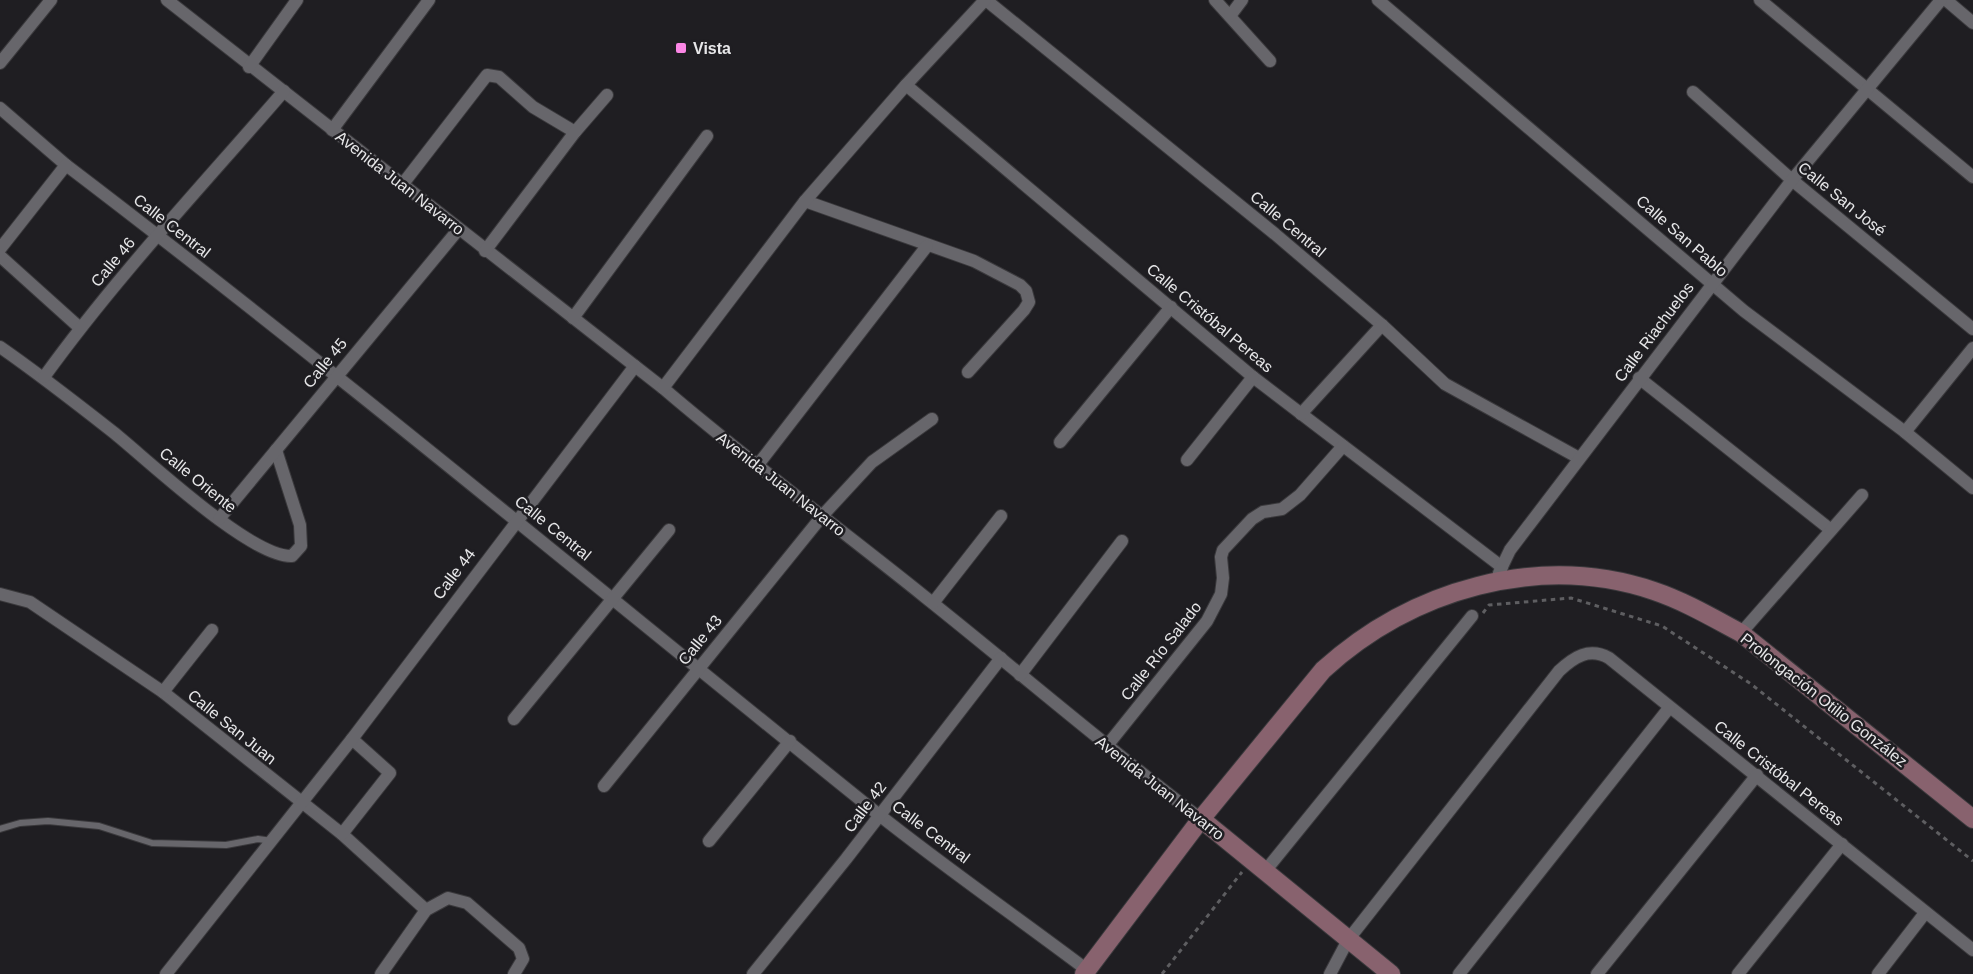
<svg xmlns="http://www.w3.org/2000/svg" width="1973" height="974" font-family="Helvetica,sans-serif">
<rect width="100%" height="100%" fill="#1f1e22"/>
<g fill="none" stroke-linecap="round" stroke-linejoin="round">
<defs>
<polyline id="service" points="0,829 20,823 48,821 99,826 152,843 226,845 258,839 272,841"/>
<g id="minor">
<path d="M 167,0 L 663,388 C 748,461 838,527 925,597 C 1018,671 1107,748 1201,819"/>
<polyline points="986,0 1275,234 1382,325 1445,384 1579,458"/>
<polyline points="1215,0 1270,61"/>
<polyline points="1378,0 1744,311 1905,432 1973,488"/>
<polyline points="1760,0 1973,177"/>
<polyline points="1946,0 1973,23"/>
<polyline points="1230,16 1242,0"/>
<polyline points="0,63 51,0"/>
<polyline points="249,67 297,0"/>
<polyline points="906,85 1253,377 1502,567"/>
<polyline points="1693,92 1792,180 1973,329"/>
<path d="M 0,108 L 66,165 C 342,375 608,597 878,814 C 946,868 1018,918 1087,970"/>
<polyline points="332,130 429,0"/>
<polyline points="402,185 487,75 499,77 533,107 575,132"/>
<polyline points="805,201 974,261 1020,285 1026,291 1029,302 1024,310 968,372"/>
<polyline points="0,249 66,165"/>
<polyline points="485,251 575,132 607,95"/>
<polyline points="0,256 80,328"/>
<polyline points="573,318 707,136"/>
<path d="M 0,347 C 39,374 76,403 113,432 C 148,460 251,558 292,556 L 301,546 L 300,525 L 276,450"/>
<path d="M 44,377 C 117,276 202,186 284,91"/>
<polyline points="1639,378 1831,530"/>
<polyline points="663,388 805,201 906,85 985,0"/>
<polyline points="1301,414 1382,325"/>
<polyline points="1905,432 1973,348"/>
<polyline points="1060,442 1171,307"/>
<polyline points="1187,460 1253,377"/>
<polyline points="757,466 927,246"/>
<polyline points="219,519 458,230"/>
<polyline points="1499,573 1510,550 1792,180 1941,0"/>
<polyline points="0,594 30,602 163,692 342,834 426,910"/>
<polyline points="933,603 1001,516"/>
<polyline points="1741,633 1862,495"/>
<polyline points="1020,675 1122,541"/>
<polyline points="163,692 212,630"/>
<polyline points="514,719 669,530"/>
<polyline points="1106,747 1207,621 1221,594 1223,578 1221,557 1223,550 1252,519 1263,512 1282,509 1300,495 1343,446"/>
<polyline points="604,786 823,515 872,462 932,419"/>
<polyline points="342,834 390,773 352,739"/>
<polyline points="709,841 790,741"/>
<polyline points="1266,870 1472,616"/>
<polyline points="166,974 352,739 635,366"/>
<polyline points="381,974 426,910 448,898 467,903 519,948 523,959 514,974"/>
<polyline points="753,974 846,859 1001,658"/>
<path d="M 1330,974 L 1348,940 L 1559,671 C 1574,657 1589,647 1609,658 L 1973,950"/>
<polyline points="1459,974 1669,708"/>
<polyline points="1597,974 1757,775"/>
<polyline points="1738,974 1842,844"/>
<polyline points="1878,974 1925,913"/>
</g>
<g id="secondary">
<polyline points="1201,819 1391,974"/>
<path d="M 1084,974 L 1201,819 L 1323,670 C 1411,590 1538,552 1654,591 C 1684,601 1713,618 1741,633 L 1973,819"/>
</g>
</defs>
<use href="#service" stroke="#3a393c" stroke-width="8"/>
<use href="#minor" stroke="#3a393c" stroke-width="14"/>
<use href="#secondary" stroke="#3a393c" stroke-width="20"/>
<g stroke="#5e5e61" stroke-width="3" stroke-dasharray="4.5 4.5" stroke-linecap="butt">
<polyline points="1483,613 1489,605 1571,598 1662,626 1751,684 1973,861"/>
<polyline points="1162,974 1242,872"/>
</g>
<use href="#service" stroke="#67666b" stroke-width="6"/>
<use href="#minor" stroke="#67666b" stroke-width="12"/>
<use href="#secondary" stroke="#88626e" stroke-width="18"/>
</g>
<rect fill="#fb86e5" stroke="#1f1e22" stroke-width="2" x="675" y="42" width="12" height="12" rx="3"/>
<g text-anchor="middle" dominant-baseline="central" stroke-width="5" stroke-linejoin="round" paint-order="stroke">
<g font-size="16" font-weight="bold" fill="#e7e7e9" stroke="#1f1e22" text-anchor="start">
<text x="693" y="48">Vista</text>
</g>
<g font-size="16" fill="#e7e7e9" stroke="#1f1e22">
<text transform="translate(400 183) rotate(38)">Avenida Juan Navarro</text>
<text transform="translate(1842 199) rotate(39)">Calle San José</text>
<text transform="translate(1288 224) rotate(40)">Calle Central</text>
<text transform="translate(172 226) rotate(38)">Calle Central</text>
<text transform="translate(1682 236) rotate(41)">Calle San Pablo</text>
<text transform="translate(113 262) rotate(-50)">Calle 46</text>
<text transform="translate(1210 318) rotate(40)">Calle Cristóbal Pereas</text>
<text transform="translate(1654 332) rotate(-53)">Calle Riachuelos</text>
<text transform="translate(325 363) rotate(-51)">Calle 45</text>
<text transform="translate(198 480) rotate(39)">Calle Oriente</text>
<text transform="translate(781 484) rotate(38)">Avenida Juan Navarro</text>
<text transform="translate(553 528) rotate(39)">Calle Central</text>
<text transform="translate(454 574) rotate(-53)">Calle 44</text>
<text transform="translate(700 640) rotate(-51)">Calle 43</text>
<text transform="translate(1161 651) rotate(-52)">Calle Río Salado</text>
<text transform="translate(1824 700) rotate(38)">Prolongación Otilio González</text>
<text transform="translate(232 727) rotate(39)">Calle San Juan</text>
<text transform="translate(1779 773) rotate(38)">Calle Cristóbal Pereas</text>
<text transform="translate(1160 788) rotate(38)">Avenida Juan Navarro</text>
<text transform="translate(865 807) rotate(-53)">Calle 42</text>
<text transform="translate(931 832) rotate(37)">Calle Central</text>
</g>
</g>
</svg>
